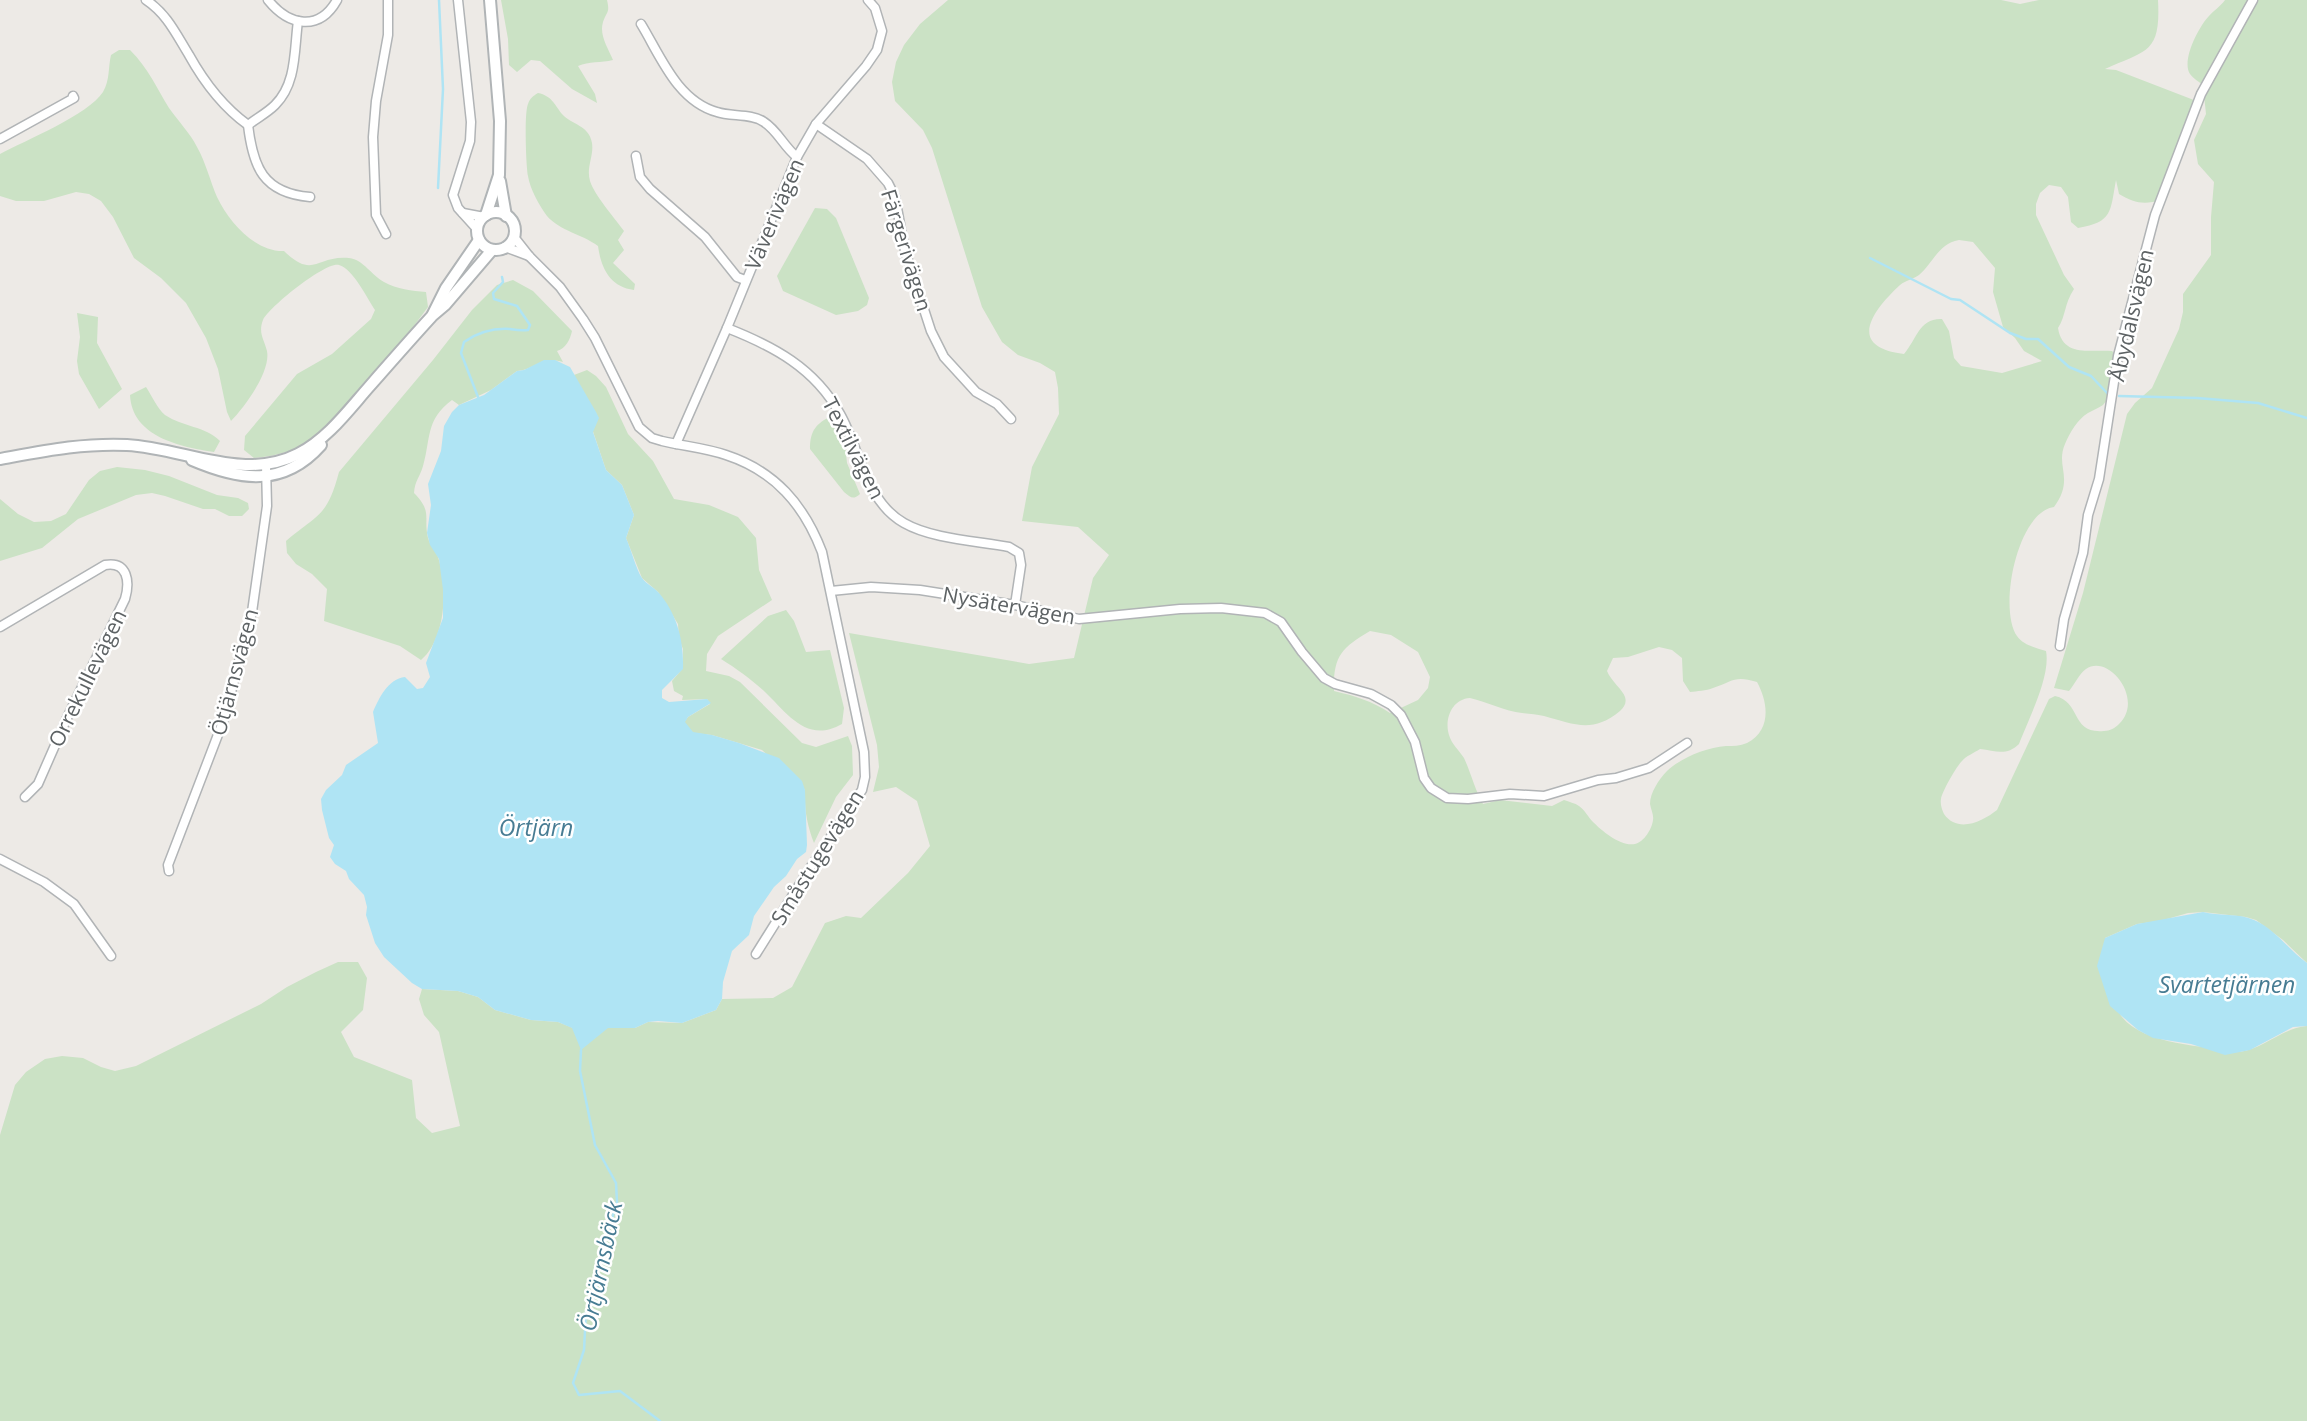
<svg xmlns="http://www.w3.org/2000/svg" width="2307" height="1421" font-family="'Open Sans',sans-serif">
<rect width="100%" height="100%" fill="#edeae6"/>
<g fill="#cbe2c5" fill-rule="evenodd">
<path d="M 501,0 L 607,0 C 610,13 607,11 603,22 C 599,35 608,48 613,60 C 601,63 589,61 578,66 L 595,94 L 597,103 L 572,89 L 540,61 L 531,60 L 517,72 L 509,65 L 508,39 Z"/>
<path d="M 948,0 L 2001,0 L 2020,4 L 2039,0 L 2158,0 C 2161,54 2146,50 2105,69 L 2116,70 L 2199,102 L 2161,200 C 2144,205 2134,203 2119,194 L 2116,180 C 2110,212 2113,222 2078,228 L 2071,222 L 2068,197 L 2061,187 L 2049,185 L 2040,193 L 2036,204 L 2036,215 L 2064,275 L 2074,289 C 2064,304 2066,316 2058,328 C 2063,358 2090,349 2112,351 L 2119,358 C 2116,372 2114,394 2103,405 C 2099,408 2093,410 2088,413 C 2078,419 2070,432 2065,444 C 2055,467 2075,478 2054,507 C 2017,512 1998,609 2017,636 C 2023,645 2036,648 2046,651 C 2051,676 2028,720 2019,744 C 2007,756 1996,751 1980,749 C 1974,753 1966,756 1962,761 C 1956,767 1942,792 1941,799 C 1940,804 1942,810 1944,814 C 1958,834 1983,821 1997,810 L 2049,699 L 2055,696 C 2082,702 2070,734 2104,731 C 2110,731 2115,728 2119,724 C 2145,699 2108,653 2086,669 C 2079,674 2075,684 2069,691 L 2054,688 L 2083,593 L 2127,414 L 2135,403 L 2152,388 L 2179,329 L 2183,312 L 2183,294 L 2211,255 L 2211,217 L 2214,182 L 2198,164 L 2194,140 L 2206,114 L 2203,85 C 2199,82 2193,78 2190,74 C 2181,61 2199,26 2209,16 C 2214,10 2220,7 2225,0 L 2307,0 L 2307,963 L 2283,940 L 2256,920 L 2246,917 L 2203,912 L 2188,913 L 2160,921 L 2137,924 L 2105,938 C 2108,952 2115,1009 2122,1017 C 2144,1045 2205,1046 2239,1052 C 2264,1049 2282,1028 2307,1026 L 2307,1421 L 0,1421 L 0,1135 L 15,1085 L 26,1072 L 45,1059 L 62,1056 L 83,1058 L 101,1067 L 115,1071 L 136,1066 L 261,1004 L 287,987 L 316,972 L 338,962 L 358,962 L 367,978 L 363,1010 L 341,1032 L 354,1057 L 412,1080 L 416,1118 L 432,1133 L 460,1126 L 439,1032 L 424,1015 L 419,999 L 422,989 L 458,991 L 478,997 L 495,1010 L 531,1020 L 558,1022 L 573,1028 L 635,1028 L 648,1022 L 682,1023 L 716,1010 L 722,999 L 773,998 L 792,987 L 825,923 L 846,916 L 861,918 L 908,873 L 930,846 L 917,801 L 896,787 L 873,792 L 879,767 L 877,745 L 849,633 L 1029,664 L 1074,658 L 1093,578 L 1109,555 L 1078,527 L 1022,521 L 1032,467 L 1059,414 L 1058,388 L 1055,372 L 1040,363 L 1018,355 L 1002,342 L 982,307 L 932,148 L 923,130 L 895,101 L 892,82 L 896,62 L 904,45 L 920,24 ZM 1959,240 L 1973,242 L 1995,268 L 1993,292 L 2003,327 L 2015,338 L 2024,351 L 2042,361 L 2002,373 L 1961,366 L 1954,358 L 1949,331 L 1942,319 C 1919,318 1917,339 1904,354 C 1846,347 1872,311 1900,285 C 1906,280 1914,279 1919,275 C 1934,262 1938,244 1959,240 ZM 1370,631 L 1391,635 L 1418,652 L 1430,677 L 1428,688 L 1418,700 L 1390,713 C 1372,701 1355,696 1334,691 C 1333,657 1341,648 1370,631 ZM 1659,647 L 1672,650 L 1682,658 L 1683,681 L 1690,692 C 1697,691 1706,691 1713,688 C 1733,681 1735,675 1757,682 C 1768,702 1772,730 1747,743 C 1740,746 1733,746 1726,746 C 1706,748 1682,757 1667,771 C 1659,779 1650,793 1650,804 C 1651,810 1654,815 1653,820 C 1652,829 1644,842 1635,844 C 1621,847 1602,831 1593,822 C 1588,817 1585,810 1579,806 C 1575,803 1569,802 1564,800 L 1552,806 L 1500,800 L 1483,804 C 1475,790 1471,773 1464,758 C 1459,750 1452,745 1449,735 C 1444,719 1452,699 1470,698 C 1487,702 1505,711 1522,713 C 1529,714 1536,714 1544,716 C 1574,724 1592,734 1620,711 C 1624,707 1627,703 1625,697 C 1623,690 1611,681 1607,671 L 1613,658 L 1628,657 Z"/>
<path d="M 119,50 L 130,50 C 149,69 156,87 169,108 C 178,121 190,133 197,147 C 206,163 210,181 217,197 C 229,222 255,252 284,251 C 314,280 316,255 349,258 C 364,260 371,275 384,282 C 397,289 412,291 426,292 L 428,307 L 396,350 L 318,436 C 298,450 278,456 254,458 L 244,450 L 245,436 L 297,374 L 332,354 L 371,319 L 375,310 C 367,298 353,269 339,265 C 326,261 269,307 263,320 C 258,333 264,339 267,351 C 271,371 245,407 231,421 L 227,412 L 218,369 L 206,338 L 186,303 L 161,278 L 134,258 L 113,217 L 101,201 L 89,194 L 76,192 L 44,201 L 16,201 L 0,196 L 0,154 C 26,140 88,115 103,92 C 110,80 108,68 111,55 Z"/>
<path d="M 538,93 C 552,96 554,104 562,114 C 572,125 589,125 592,143 C 594,156 586,167 590,181 C 595,196 614,217 624,231 L 618,240 L 624,250 L 613,263 L 635,284 L 634,290 C 610,287 601,268 598,246 C 582,234 560,231 547,216 C 539,205 530,189 528,176 C 526,165 524,113 528,104 C 530,98 533,96 538,93 Z"/>
<polygon points="815,208 827,209 836,218 869,298 867,305 858,311 836,315 783,291 777,276"/>
<path d="M 513,280 L 533,291 L 572,331 C 570,340 566,348 557,351 L 563,362 C 541,356 536,369 517,371 L 491,390 L 459,405 L 452,400 C 425,420 431,439 423,466 C 420,477 415,480 414,493 C 433,512 423,517 428,538 C 430,546 436,550 438,557 C 448,587 446,639 421,660 L 400,646 L 324,621 L 327,589 L 312,574 L 296,564 L 287,553 L 286,541 C 319,513 327,517 339,472 L 433,360 L 472,310 L 497,285 Z"/>
<polygon points="77,313 98,317 97,343 122,389 99,409 79,374 77,361 80,337"/>
<path d="M 587,370 L 596,376 L 606,387 L 628,434 L 653,461 L 674,499 L 709,505 L 738,517 L 756,538 L 759,570 L 772,600 L 718,636 L 707,654 L 706,671 L 729,676 L 740,682 L 802,743 L 816,747 L 848,736 L 852,746 L 853,775 L 836,797 L 814,843 C 807,825 804,808 805,790 L 762,750 L 712,735 L 693,733 L 684,722 L 688,717 L 710,704 L 707,699 L 682,700 L 683,696 L 674,691 L 672,681 L 683,668 L 683,649 L 679,639 L 678,624 L 658,592 L 642,578 L 626,538 L 634,515 L 622,485 L 606,470 L 574,375 Z"/>
<path d="M 146,387 C 152,396 157,408 165,415 C 183,427 205,426 220,441 L 214,452 C 181,447 132,437 130,395 Z"/>
<path d="M 832,416 L 844,435 L 847,463 L 860,494 C 853,500 851,498 844,492 L 810,449 C 810,431 816,423 832,416 Z"/>
<polygon points="117,467 145,470 169,476 217,495 238,498 248,503 249,509 242,516 229,516 215,509 203,509 165,496 152,493 136,495 78,519 42,548 0,561 0,499 18,514 34,522 51,521 66,514 89,480 100,471"/>
<path d="M 786,610 L 794,621 L 806,652 L 830,650 L 844,708 L 842,724 C 807,744 788,714 765,692 C 751,679 737,669 721,659 L 768,616 Z"/>
</g>
<g fill="#afe4f4">
<path d="M 544,360 L 555,360 L 570,367 L 596,412 L 599,418 L 593,432 L 606,470 L 622,485 L 634,515 L 626,538 C 631,549 636,569 642,578 C 646,584 654,587 659,593 C 677,614 684,641 683,669 L 662,690 L 662,698 L 669,702 L 707,699 L 711,703 L 688,717 L 685,722 L 693,732 L 712,735 L 739,743 L 779,758 L 802,781 L 805,790 L 807,845 L 806,852 L 797,859 L 786,876 L 774,887 L 754,916 L 749,935 L 732,951 L 723,982 L 722,999 L 716,1010 L 682,1023 L 658,1021 L 648,1022 L 635,1028 L 608,1028 L 581,1050 L 572,1028 L 558,1022 L 531,1020 L 495,1010 L 478,997 L 458,991 L 422,989 L 412,983 L 384,957 L 375,943 L 366,915 L 367,907 L 364,895 L 349,879 L 346,871 L 335,864 L 330,857 L 334,845 L 329,838 L 322,810 L 321,799 L 326,790 L 342,775 L 346,765 L 378,743 L 373,712 C 379,698 388,679 405,677 L 417,689 L 423,688 L 430,677 L 426,663 L 443,618 L 443,590 L 439,559 L 430,545 L 427,533 L 431,505 L 428,484 L 441,451 L 444,426 L 452,412 L 459,405 L 484,395 L 517,371 L 524,370 Z"/>
<path d="M 2203,912 C 2219,916 2238,913 2254,920 C 2275,929 2289,950 2307,963 L 2307,1026 L 2293,1027 L 2250,1050 L 2225,1055 L 2191,1044 L 2153,1038 L 2138,1030 L 2110,1006 L 2097,966 L 2105,938 L 2137,924 Z"/>
</g>
<g fill="none" stroke-linecap="round" stroke-linejoin="round">
<g stroke="#afe4f4" stroke-width="2.5">
<polyline points="438,188 443,89 439,0"/>
<polyline points="1870,258 1951,299 1960,300 2010,333 2026,339 2038,339 2069,367 2091,376 2108,394"/>
<polyline points="2119,396 2197,398 2258,403 2307,418"/>
<path d="M 478,397 L 461,353 L 464,342 C 477,333 493,328 510,329 C 516,330 521,331 528,330 L 530,325 L 517,306 L 494,299 L 493,293 L 503,282 L 502,277"/>
<polyline points="581,1050 580,1071 595,1145 616,1183 617,1202 596,1271 597,1293 586,1312 584,1350 573,1383 579,1395 620,1391 660,1421"/>
</g>
<defs>
<g id="street">
<path d="M 146,0 C 167,14 176,34 189,55 C 204,82 223,107 248,125 C 257,118 267,113 275,105 C 297,83 294,50 298,21"/>
<path d="M 268,0 C 289,26 319,32 337,0"/>
<polyline points="458,0 471,122 470,141 453,195 458,208 477,229"/>
<path d="M 641,24 C 660,55 677,101 717,112 C 731,117 751,113 764,122 C 778,131 784,147 797,157"/>
<polyline points="816,124 867,159 888,183 895,197 905,251 931,331 944,357 976,392 997,404 1011,419"/>
<path d="M 248,125 C 253,167 263,193 310,197"/>
<polyline points="0,139 74,98 73,96"/>
<polyline points="636,156 640,177 650,189 705,237 737,277 745,280"/>
<polyline points="463,213 484,217"/>
<polyline points="386,234 376,215 373,137 376,101 388,35 388,0"/>
<path d="M 514,237 L 529,256 L 560,287 L 583,319 L 595,338 L 639,427 L 652,438 L 662,441 C 683,446 706,448 726,455 C 775,471 804,505 822,552 L 864,752 L 865,777 L 862,790 L 808,871 L 756,954"/>
<polyline points="505,247 529,256"/>
<path d="M 727,328 C 773,346 815,368 840,414 C 860,449 865,501 904,523 C 932,539 977,541 1009,547 L 1019,553 L 1021,565 L 1015,605"/>
<polyline points="676,444 727,328 797,157 816,124 866,66 877,50 882,31 875,8 868,0"/>
<polyline points="831,591 871,587 920,590 1015,605 1079,619 1180,609 1221,608 1265,613 1281,622 1302,652 1324,678 1335,684 1371,694 1391,705 1401,715 1415,742 1424,778 1431,788 1447,798 1468,799 1510,794 1544,796 1598,780 1616,778 1649,768 1687,743"/>
<path d="M 0,627 L 105,565 C 128,561 130,582 125,599 L 67,718 L 38,784 L 25,797"/>
<polyline points="2060,646 2064,619 2083,553 2088,515 2099,479 2118,356 2155,215 2201,94 2253,0"/>
<polyline points="0,859 44,882 74,904 111,956"/>
<polyline points="169,871 168,865 224,719 252,612 267,506 266,465"/>
</g>
<g id="secondary">
<polyline points="500,181 506,216"/>
<circle cx="496" cy="231" r="19"/>
<polyline points="486,215 499,175 500,121 490,0"/>
<polyline points="433,314 446,288 479,240"/>
<path d="M 0,459 C 44,451 82,443 127,445 C 184,448 243,482 298,454 C 327,439 347,412 368,388 C 389,364 410,340 432,316 L 445,305 L 492,250"/>
<path d="M 192,460 C 239,480 283,488 321,445"/>
</g>
</defs>
<use href="#street" stroke="#b1b4b6" stroke-width="11"/>
<use href="#secondary" stroke="#b0b4b6" stroke-width="14"/>
<use href="#street" stroke="#fff" stroke-width="8"/>
<use href="#secondary" stroke="#fff" stroke-width="10"/>
</g>
<g text-anchor="middle" dominant-baseline="central" stroke-width="5" stroke-linejoin="round" paint-order="stroke">
<g font-size="21" fill="#5d6264" stroke="#fff">
<text transform="translate(774 214) rotate(-67)">Väverivägen</text>
<text transform="translate(907 250) rotate(73)">Färgerivägen</text>
<text transform="translate(2131 315) rotate(-77)">Åbydalsvägen</text>
<text transform="translate(854 448) rotate(63)">Textilvägen</text>
<text transform="translate(1009 605) rotate(10)">Nysätervägen</text>
<text transform="translate(234 672) rotate(-75)">Ötjärnsvägen</text>
<text transform="translate(87 678) rotate(-64)">Orrekullevägen</text>
<text transform="translate(817 857) rotate(-58)">Småstugevägen</text>
</g>
<g font-size="23" font-style="italic" fill="#477c93" stroke="#fff">
<text x="536" y="827">Örtjärn</text>
<text x="2227" y="984">Svartetjärnen</text>
<text transform="translate(600 1266) rotate(-78)">Örtjärnsbäck</text>
</g>
</g>
</svg>
